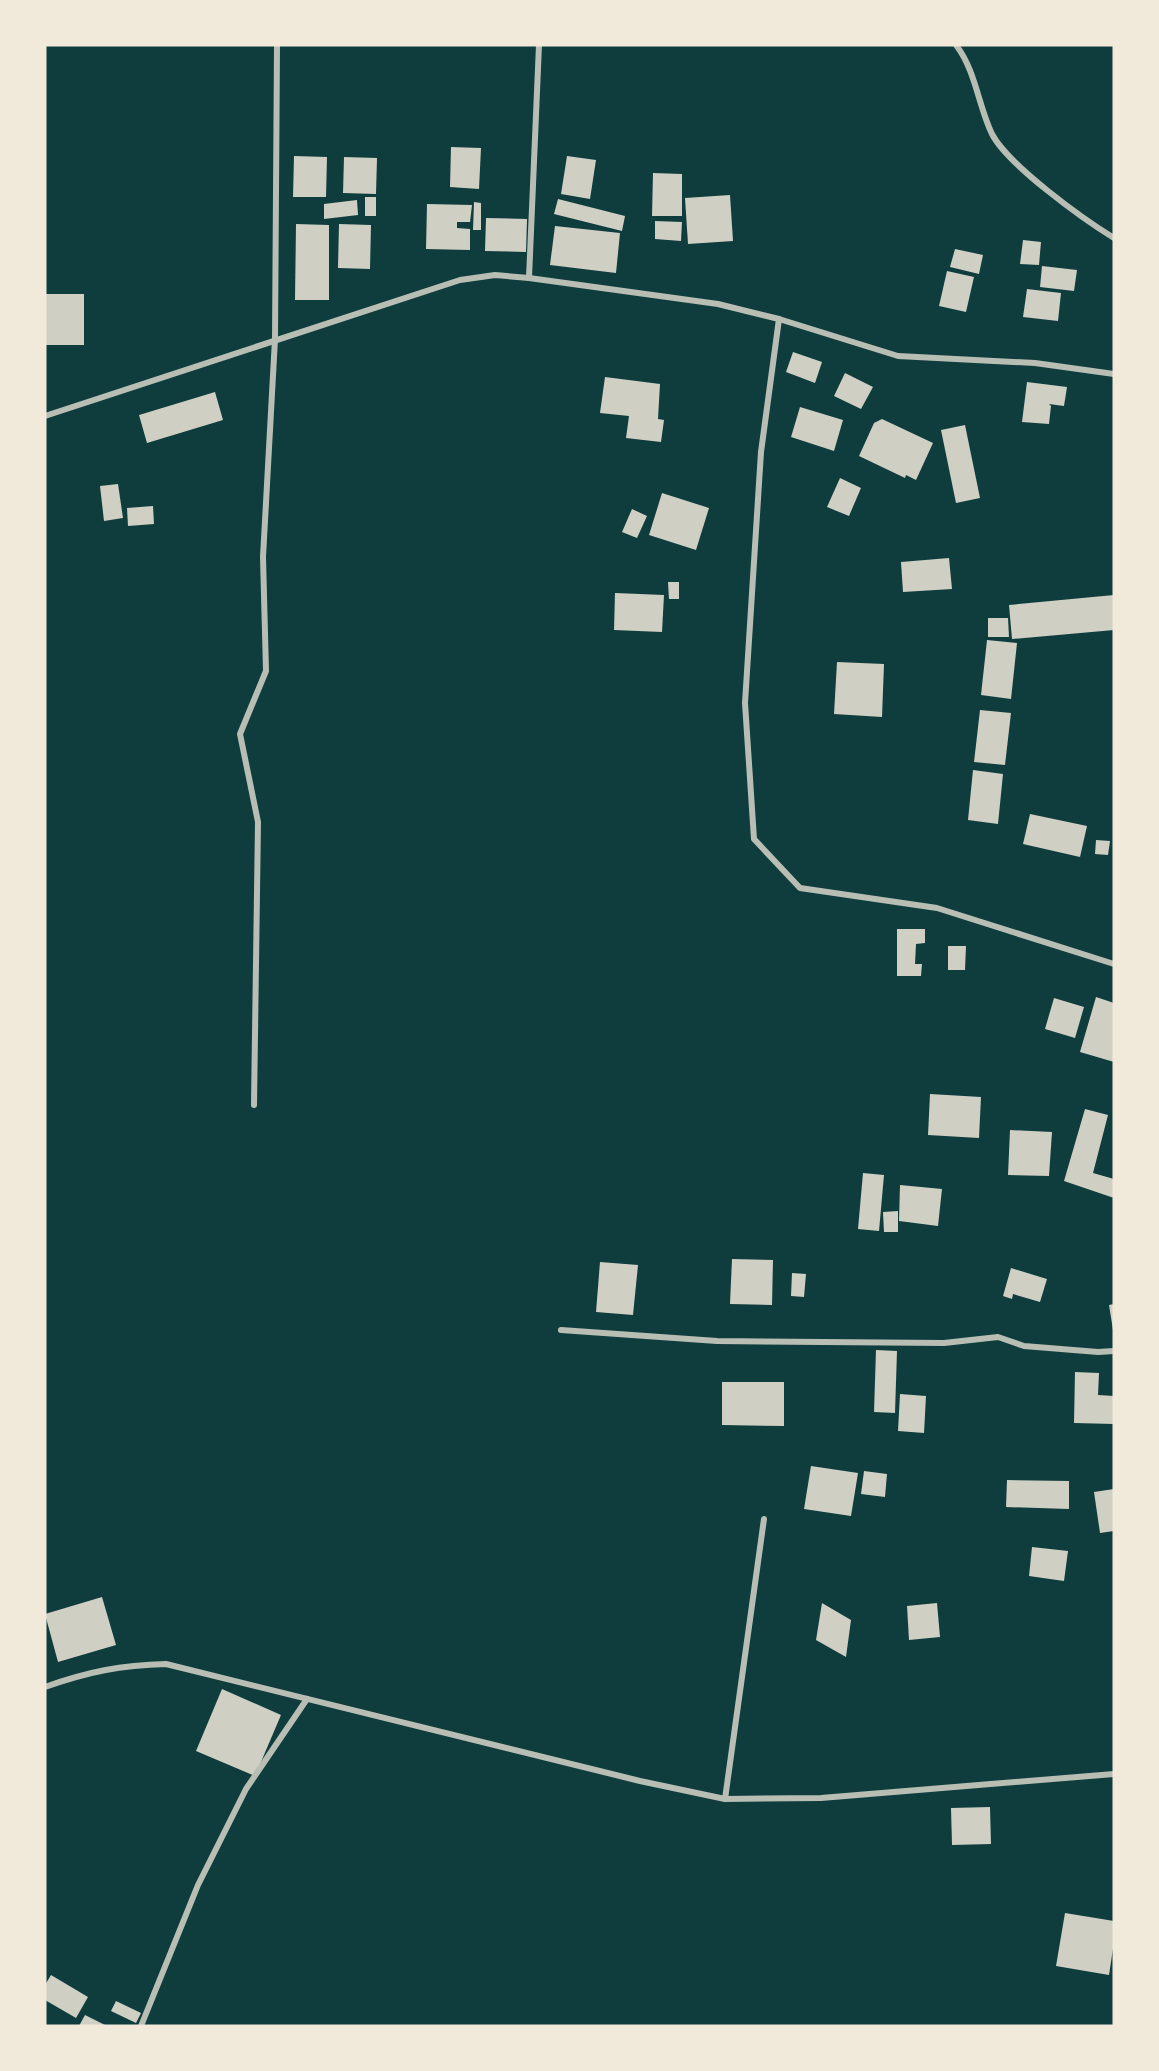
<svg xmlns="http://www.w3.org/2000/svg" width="1159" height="2071" font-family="Lora,serif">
<rect width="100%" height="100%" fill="#0f3d3e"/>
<g fill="#cfcfc3">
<polygon points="451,147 481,148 479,189 450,187"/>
<polygon points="294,156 327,157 326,197 293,197"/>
<polygon points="567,156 596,160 590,199 561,194"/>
<polygon points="344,157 377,158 376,194 343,193"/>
<polygon points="653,173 682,174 682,216 652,216"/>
<polygon points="730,195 733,241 688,244 685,198"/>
<rect x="365" y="197" width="11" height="19"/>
<polygon points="558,199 625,216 622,231 554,214"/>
<polygon points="357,200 358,215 324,219 324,204"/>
<polygon points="474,202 481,203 481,230 473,230"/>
<polygon points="427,204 472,205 470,222 457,222 457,228 470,229 470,250 426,249"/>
<polygon points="486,218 527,219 526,252 485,251"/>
<polygon points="655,221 682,222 681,241 655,239"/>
<polygon points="296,224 329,225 329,300 295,300"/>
<polygon points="339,224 371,225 370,269 338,268"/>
<polygon points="555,226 620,233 616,273 550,265"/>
<polygon points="1023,240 1041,242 1039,265 1020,264"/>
<polygon points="955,249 983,255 979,274 950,267"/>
<polygon points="1042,266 1077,270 1074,291 1040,287"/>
<polygon points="947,271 974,277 966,312 939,306"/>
<polygon points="1027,289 1061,293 1058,321 1023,317"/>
<rect x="45" y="294" width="39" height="51"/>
<polygon points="793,352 822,362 815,383 786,372"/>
<polygon points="845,373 873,387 861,409 834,396"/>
<polygon points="605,377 660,384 658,419 664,420 661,442 626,438 629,416 600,413"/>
<polygon points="1027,382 1067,387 1064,406 1049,404 1051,406 1049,424 1022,422"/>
<polygon points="215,392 223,420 147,443 139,415"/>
<polygon points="800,407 843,420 834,451 791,437"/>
<polygon points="882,419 933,443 916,480 906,475 905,478 859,456 874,423"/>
<polygon points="965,425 980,498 956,503 941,430"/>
<polygon points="840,478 861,488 849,516 827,507"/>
<polygon points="118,484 123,518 104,521 100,486"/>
<polygon points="662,493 709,508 696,550 649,535"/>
<polygon points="153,506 154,524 128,526 127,508"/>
<polygon points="632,509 647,516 637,538 622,532"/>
<polygon points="949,558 952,589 903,592 901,562"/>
<polygon points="668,582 679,582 679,599 669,599"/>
<polygon points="615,593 664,595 662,632 614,630"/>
<polygon points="1114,595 1114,630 1012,639 1009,605"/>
<polygon points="988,618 1008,618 1009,637 988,637"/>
<polygon points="987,640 1017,643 1011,699 981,695"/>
<polygon points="837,662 884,664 882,717 834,714"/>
<polygon points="980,710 1011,713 1005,765 974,762"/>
<polygon points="973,770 1003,774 998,824 968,820"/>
<polygon points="1030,814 1087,826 1080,857 1023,844"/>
<polygon points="1096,840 1110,841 1108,855 1095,854"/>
<polygon points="897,929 925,929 925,943 916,944 915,964 922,964 921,976 897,976"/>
<polygon points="948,946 966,946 965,970 948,970"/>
<polygon points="1096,997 1114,1003 1114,1062 1080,1052"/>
<polygon points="1054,998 1084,1007 1075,1038 1045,1029"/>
<polygon points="930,1094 981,1097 979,1138 928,1135"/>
<polygon points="1085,1109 1108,1115 1093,1173 1114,1179 1114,1198 1064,1181"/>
<polygon points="1010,1130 1052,1132 1049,1176 1008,1175"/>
<polygon points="863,1173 884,1175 879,1231 858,1229"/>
<polygon points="900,1185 942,1189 938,1226 899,1221"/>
<polygon points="898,1211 898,1232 884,1232 883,1212"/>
<polygon points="732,1259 773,1260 772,1305 730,1304"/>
<polygon points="600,1262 638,1265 633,1315 596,1312"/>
<polygon points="1011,1268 1047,1279 1040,1302 1013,1294 1012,1299 1003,1296"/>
<polygon points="792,1273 806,1274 804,1297 791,1296"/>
<polygon points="1114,1304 1114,1330 1113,1330 1109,1305"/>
<polygon points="876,1350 897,1351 895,1413 874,1412"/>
<polygon points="1075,1372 1099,1373 1098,1395 1114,1396 1114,1424 1074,1423"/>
<polygon points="722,1382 784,1382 784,1426 722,1425"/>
<polygon points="900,1394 926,1396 924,1433 898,1431"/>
<polygon points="811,1466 858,1473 851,1516 804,1509"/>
<polygon points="864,1471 887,1474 885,1497 861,1494"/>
<polygon points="1007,1480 1069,1481 1069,1509 1006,1507"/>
<polygon points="1114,1489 1114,1531 1100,1533 1094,1492"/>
<polygon points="1032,1547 1068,1551 1064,1581 1029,1576"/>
<polygon points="102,1597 116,1645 58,1662 45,1614"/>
<polygon points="822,1603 851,1620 846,1657 816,1640"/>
<polygon points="937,1603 940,1637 909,1640 907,1606"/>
<polygon points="222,1689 281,1715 255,1776 196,1751"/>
<polygon points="990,1807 991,1844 952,1845 951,1808"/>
<polygon points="1065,1913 1114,1921 1114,1942 1109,1975 1056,1966"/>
<polygon points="51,1975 88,1997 76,2018 45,2000 45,1985"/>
<polygon points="116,2001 141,2013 136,2023 111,2011"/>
<polygon points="85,2015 107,2026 79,2026"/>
</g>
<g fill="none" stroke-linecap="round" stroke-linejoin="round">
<g stroke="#b8beb3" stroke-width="6">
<path d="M 956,45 C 976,71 978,105 992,134 C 1008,165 1083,219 1114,238"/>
<polyline points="529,278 539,45"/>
<polyline points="779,319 761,452 745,703 754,839 800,888 937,908 1114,964"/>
<polyline points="45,416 460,280 495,275 529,278 718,304 779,319 898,356 1035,363 1114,374"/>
<polyline points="254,1105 258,822 240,734 266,671 263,557 275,339 277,45"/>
<polyline points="561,1330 717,1341 944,1343 998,1337 1024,1346 1098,1352 1114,1351"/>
<path d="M 45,1687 C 87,1672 121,1665 166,1664 L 640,1781 L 725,1799 L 821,1798 L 1114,1774"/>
<polyline points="725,1799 764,1519"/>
<polyline points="141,2026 198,1885 246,1789 307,1699"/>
</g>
</g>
<rect width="1159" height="2071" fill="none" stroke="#f1e9da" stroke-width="93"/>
</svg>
